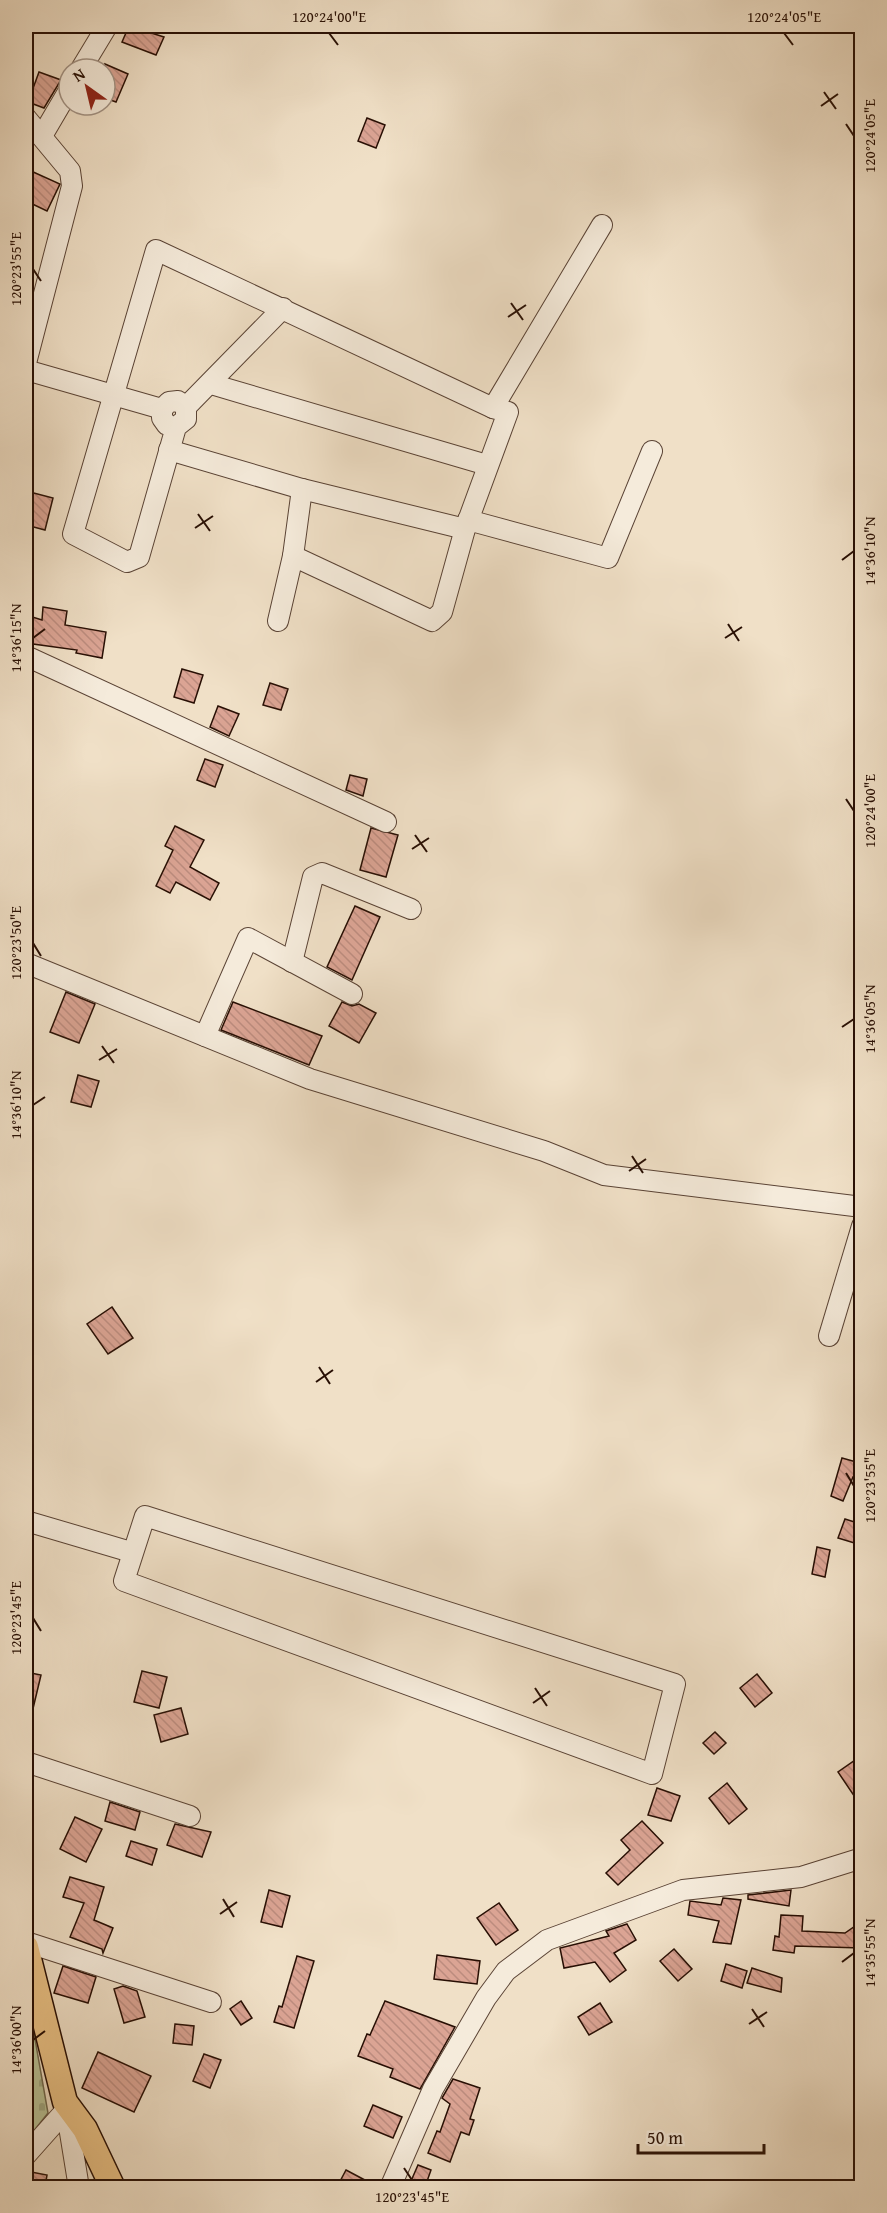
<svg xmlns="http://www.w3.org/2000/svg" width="887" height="2213" font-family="'Gentium Book Plus',serif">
<defs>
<pattern id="cemetery-stones" width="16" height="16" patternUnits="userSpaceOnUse" patternTransform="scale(1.5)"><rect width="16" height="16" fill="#b8c296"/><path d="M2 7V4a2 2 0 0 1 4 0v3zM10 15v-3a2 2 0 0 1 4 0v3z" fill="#9ea680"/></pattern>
<pattern id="building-back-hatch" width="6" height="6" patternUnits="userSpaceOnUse" patternTransform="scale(1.5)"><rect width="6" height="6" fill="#dba494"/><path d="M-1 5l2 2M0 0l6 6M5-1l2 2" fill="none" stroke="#bc8c7e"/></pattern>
</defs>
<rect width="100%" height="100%" fill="#f0e0c7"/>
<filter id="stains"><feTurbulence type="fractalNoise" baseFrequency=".00333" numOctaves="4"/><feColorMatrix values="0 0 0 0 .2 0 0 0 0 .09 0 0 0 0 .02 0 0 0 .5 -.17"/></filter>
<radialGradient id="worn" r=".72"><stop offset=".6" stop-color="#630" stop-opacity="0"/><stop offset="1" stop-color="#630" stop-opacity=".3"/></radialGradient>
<polygon fill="url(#cemetery-stones)" stroke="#70684d" stroke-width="1.5" points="26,1988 48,2113 26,2141"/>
<g fill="url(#building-back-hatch)" stroke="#280f04" stroke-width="1.5">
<polygon points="129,26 164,37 156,55 122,42"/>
<polygon points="105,64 128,74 116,102 105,98"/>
<polygon points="39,72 61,80 44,108 28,102"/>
<polygon points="367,118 385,125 376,148 358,141"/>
<polygon points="31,171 60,184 47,211 26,201 26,183"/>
<polygon points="26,491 53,498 45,530 26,525"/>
<polygon points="43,607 67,611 65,625 106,632 102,658 76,653 77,650 26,643 26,615 42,620"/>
<polygon points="182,669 203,675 194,703 174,697"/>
<polygon points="270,683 288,689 281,710 263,705"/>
<polygon points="218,706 239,714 229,736 210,727"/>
<polygon points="205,759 223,765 215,787 197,780"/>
<polygon points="350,775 367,779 363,796 346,790"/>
<polygon points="175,826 204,840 190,867 219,883 210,900 176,882 170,893 156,886 173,850 165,846"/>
<polygon points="371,828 398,835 386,877 360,870"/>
<polygon points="355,906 380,917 352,980 327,967"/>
<polygon points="66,992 95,1004 79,1043 50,1032"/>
<polygon points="233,1002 322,1036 309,1065 221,1030"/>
<polygon points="342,1002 352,1006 359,1004 376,1013 359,1043 329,1026"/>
<polygon points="78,1075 99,1081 91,1107 71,1102"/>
<polygon points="112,1307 133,1338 108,1354 87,1324"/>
<polygon points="842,1458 860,1463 856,1478 853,1477 843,1501 831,1496"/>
<polygon points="845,1519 861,1524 861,1545 838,1538"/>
<polygon points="817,1547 830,1550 825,1577 812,1574"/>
<polygon points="142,1671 167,1677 159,1708 134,1702"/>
<polygon points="26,1672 41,1675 31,1717 26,1716"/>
<polygon points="757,1674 772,1693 755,1707 740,1688"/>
<polygon points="181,1708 188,1734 161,1742 154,1715"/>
<polygon points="715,1732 726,1743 714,1754 703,1743"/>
<polygon points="861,1756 861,1806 838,1772"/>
<polygon points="727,1783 747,1809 729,1824 709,1798"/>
<polygon points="657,1788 680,1796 671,1821 648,1815"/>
<polygon points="110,1802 140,1812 135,1830 105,1821"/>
<polygon points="75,1817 102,1829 86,1862 60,1849"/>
<polygon points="642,1821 663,1843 618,1885 606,1873 630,1850 621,1840"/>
<polygon points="175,1824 211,1832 202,1857 167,1845"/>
<polygon points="131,1841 157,1849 152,1865 126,1856"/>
<polygon points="70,1877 104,1887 94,1920 113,1928 103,1953 102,1949 70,1937 84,1903 63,1897"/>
<polygon points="269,1890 290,1896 282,1927 261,1922"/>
<polygon points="791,1890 789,1906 748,1899 748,1895"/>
<polygon points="723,1898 741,1900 731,1944 713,1942 719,1921 688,1915 690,1901 721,1905"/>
<polygon points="499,1903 518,1930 496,1945 477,1918"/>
<polygon points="781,1915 803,1916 802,1931 845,1933 861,1922 861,1948 795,1946 794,1953 773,1950 775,1936 779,1937"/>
<polygon points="627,1924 636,1940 614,1953 626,1970 610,1982 595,1962 564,1968 560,1948 609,1936 606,1931"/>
<polygon points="674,1949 692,1969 678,1981 660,1961"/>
<polygon points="437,1955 480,1961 477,1984 434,1979"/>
<polygon points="297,1956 314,1961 294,2028 274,2022 279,2006 282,2007"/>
<polygon points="726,1964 747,1971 742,1988 721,1981"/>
<polygon points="63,1966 96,1977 88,2003 54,1993"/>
<polygon points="752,1968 782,1978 781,1992 747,1983"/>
<polygon points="123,1986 137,1991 145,2017 124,2023 114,1989"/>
<polygon points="241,2001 252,2018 241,2025 230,2009"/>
<polygon points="385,2001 455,2027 420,2089 390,2077 393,2069 358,2056 367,2034 370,2035"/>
<polygon points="600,2003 612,2022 589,2035 578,2017"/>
<polygon points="175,2024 194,2026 192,2045 173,2043"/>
<polygon points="98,2052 151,2076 134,2112 82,2088"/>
<polygon points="204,2054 221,2060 210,2088 193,2081"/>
<polygon points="453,2079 480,2088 470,2119 474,2120 469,2135 461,2132 450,2162 428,2153 437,2131 440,2132 450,2104 442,2098"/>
<polygon points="373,2105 402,2117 393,2138 364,2126"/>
<polygon points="418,2165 431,2170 425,2187 411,2181"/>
<polygon points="346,2170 378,2187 337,2187"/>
<polygon points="26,2171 47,2175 45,2187 26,2187"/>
</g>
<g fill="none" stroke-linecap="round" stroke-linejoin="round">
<defs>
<g id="minor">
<polyline points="81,69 107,26"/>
<polyline points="26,118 70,171 72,186 26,363"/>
<polyline points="42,136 69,90"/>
<polyline points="26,370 162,409"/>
<polyline points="211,384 487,465"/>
<polyline points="186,407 283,308"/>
<polyline points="493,408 602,225"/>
<polyline points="176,427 167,425 162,418 162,409 169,402 178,401 186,407 186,419 176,427 139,557 127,562 73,534 156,250 493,408 508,412 465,529 442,612 432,621 293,556"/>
<polyline points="169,450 302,489 465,529"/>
<polyline points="468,520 608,558 652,451"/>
<polyline points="278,621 293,556 302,489"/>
<polyline points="26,656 386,822"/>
<polyline points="292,962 313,877 322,873 411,909"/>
<polyline points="26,963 310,1079 544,1151 604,1175 862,1207"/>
<polyline points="205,1036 248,938 352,994"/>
<polyline points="829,1336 862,1226"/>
<polygon points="145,1516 675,1684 652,1774 124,1581"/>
<polyline points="26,1521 131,1552"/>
<polyline points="26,1762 190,1816"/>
<polyline points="26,1942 211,2002"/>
<polyline points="65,2102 79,2188"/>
<polyline points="26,2155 66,2110"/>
<polyline points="390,2188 433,2089 486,1998 506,1971 547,1940 683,1890 801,1877 862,1858"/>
</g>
<polyline id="major" points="26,1947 65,2102 85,2129 113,2188"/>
</defs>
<use href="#minor" stroke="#5a4335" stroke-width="22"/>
<use href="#major" stroke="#280f04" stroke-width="27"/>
<use href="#minor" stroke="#f5ebdb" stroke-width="20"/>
<use href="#major" stroke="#e8c084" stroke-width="24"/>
</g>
<path fill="none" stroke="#280f04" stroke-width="2" d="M 329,33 L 338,45M 784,33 L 793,45M 824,92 L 836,109M 821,106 L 838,94M 846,124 L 854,136M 33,269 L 41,281M 511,303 L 523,320M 508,317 L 526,305M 198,514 L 210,531M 195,528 L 213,516M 842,560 L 854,551M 728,624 L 739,641M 33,638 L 45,629M 725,638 L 742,627M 846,799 L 854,811M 415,835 L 427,852M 412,849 L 429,838M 33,943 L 41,956M 842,1027 L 854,1019M 102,1046 L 114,1063M 99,1060 L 117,1049M 33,1105 L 45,1097M 632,1156 L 643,1173M 629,1171 L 646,1159M 319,1367 L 330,1384M 316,1382 L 333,1370M 846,1473 L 854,1486M 33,1618 L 41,1631M 535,1688 L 547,1706M 533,1703 L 550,1691M 223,1899 L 234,1917M 220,1914 L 237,1902M 842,1962 L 854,1953M 752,2009 L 764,2027M 749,2024 L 767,2012M 33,2040 L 45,2031M 404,2168 L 412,2180"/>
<rect width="887" height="2213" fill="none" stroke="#f0e0c7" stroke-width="66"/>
<g transform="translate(87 87) rotate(326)"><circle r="28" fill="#f5ebdb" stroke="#a39385" stroke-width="1.5"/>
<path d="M0-4.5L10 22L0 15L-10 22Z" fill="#8f2418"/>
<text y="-9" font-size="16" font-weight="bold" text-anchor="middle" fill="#280f04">N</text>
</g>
<path d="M638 2144v9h126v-9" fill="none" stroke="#280f04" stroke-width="3"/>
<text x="647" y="2144" font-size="18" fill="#280f04" stroke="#f5ebdb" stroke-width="4.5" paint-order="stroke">50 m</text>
<rect x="33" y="33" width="821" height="2147" fill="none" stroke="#280f04" stroke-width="2"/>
<g font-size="15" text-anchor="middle" fill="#280f04">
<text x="329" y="22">120°24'00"E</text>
<text x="784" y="22">120°24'05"E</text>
<text transform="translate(870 136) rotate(-90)" y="5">120°24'05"E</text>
<text transform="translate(16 269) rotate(-90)" y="5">120°23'55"E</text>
<text transform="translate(870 551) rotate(-90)" y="5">14°36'10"N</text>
<text transform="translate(16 638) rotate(-90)" y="5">14°36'15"N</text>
<text transform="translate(870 811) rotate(-90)" y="5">120°24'00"E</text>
<text transform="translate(16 943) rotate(-90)" y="5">120°23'50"E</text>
<text transform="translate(870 1019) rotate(-90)" y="5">14°36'05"N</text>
<text transform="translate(16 1105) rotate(-90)" y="5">14°36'10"N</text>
<text transform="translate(870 1486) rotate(-90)" y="5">120°23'55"E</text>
<text transform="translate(16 1618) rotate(-90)" y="5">120°23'45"E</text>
<text transform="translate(870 1953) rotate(-90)" y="5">14°35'55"N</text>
<text transform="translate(16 2040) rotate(-90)" y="5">14°36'00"N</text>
<text x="412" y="2202">120°23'45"E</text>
</g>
<rect width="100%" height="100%" filter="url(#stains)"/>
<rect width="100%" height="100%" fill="url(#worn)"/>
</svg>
